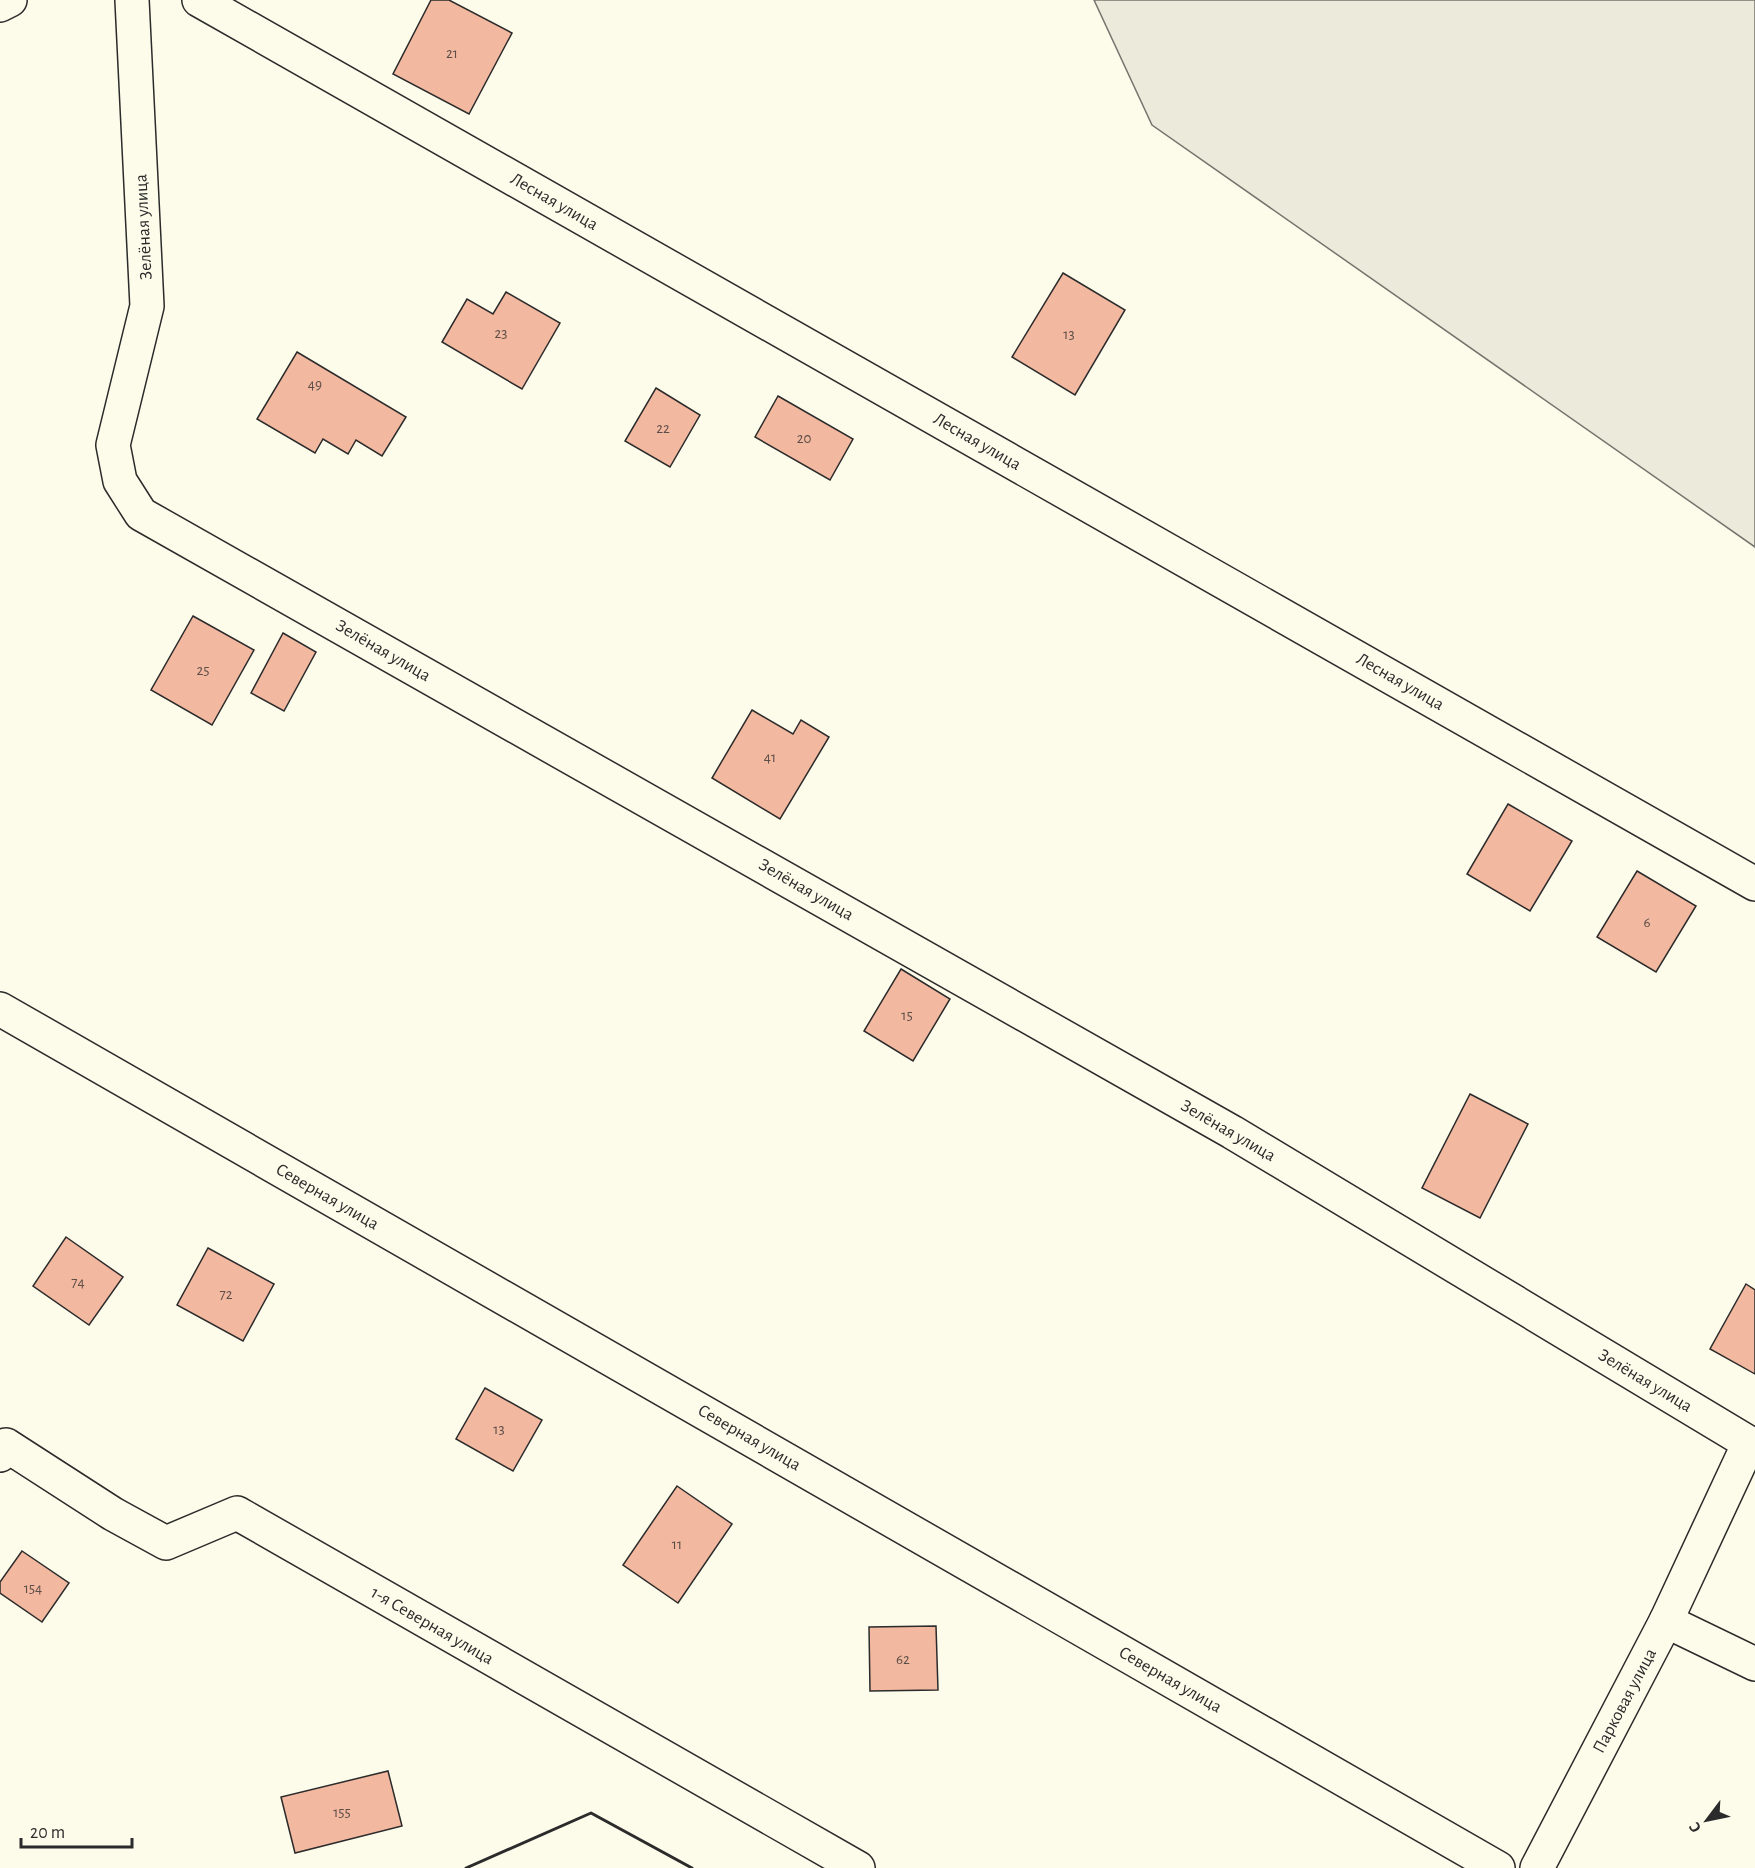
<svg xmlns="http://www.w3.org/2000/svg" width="1755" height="1868" font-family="'Alegreya Sans',sans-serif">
<rect width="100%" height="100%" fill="#fdfbea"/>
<polygon fill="#ecebdb" stroke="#74746e" stroke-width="1.5" points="1094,0 1755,0 1755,547 1152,125"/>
<g fill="#f2b8a0" stroke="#2b2b2b" stroke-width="1.5">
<polygon points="431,0 449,0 512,33 469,114 393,74"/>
<polygon points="1063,273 1125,310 1075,395 1012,357"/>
<polygon points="506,292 560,323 522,389 442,342 467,299 493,314"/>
<polygon points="297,352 406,417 382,456 356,440 348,454 323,439 315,453 257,419"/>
<polygon points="656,388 700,415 670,467 625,441"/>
<polygon points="778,396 853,439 830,480 755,437"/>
<polygon points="193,616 254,650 212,725 151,690"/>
<polygon points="283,633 316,652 284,711 251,693"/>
<polygon points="752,710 793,734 801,720 829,737 780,819 712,778"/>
<polygon points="1508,804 1572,841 1530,911 1467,874"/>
<polygon points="1637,871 1696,906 1656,972 1597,937"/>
<polygon points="901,969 950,999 913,1061 864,1031"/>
<polygon points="1470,1094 1528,1124 1480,1218 1422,1188"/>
<polygon points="66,1237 123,1277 89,1325 33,1286"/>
<polygon points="208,1248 274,1284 243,1341 177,1305"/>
<polygon points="1746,1284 1755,1290 1755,1374 1710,1349"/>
<polygon points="485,1388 542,1420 513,1471 456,1439"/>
<polygon points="677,1486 732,1524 678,1603 623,1565"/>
<polygon points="22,1551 69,1583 42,1622 0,1593 0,1582"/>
<polygon points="936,1626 938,1690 870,1691 869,1627"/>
<polygon points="388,1771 402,1826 295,1853 281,1797"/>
</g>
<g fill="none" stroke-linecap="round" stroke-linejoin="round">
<defs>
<g id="street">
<polyline points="132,0 147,306 113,445 120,481 141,514 1232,1132 1749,1443 1666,1621"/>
<polyline points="199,0 1755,884"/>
<polyline points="0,5 10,0"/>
<polyline points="0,1009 1498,1868"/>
<polyline points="0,1455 6,1445 113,1514 166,1543 237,1513 858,1868"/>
<polyline points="1537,1868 1666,1621 1755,1664"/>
</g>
</defs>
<use href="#street" stroke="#2b2b2b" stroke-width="36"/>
<use href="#street" stroke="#fdfbea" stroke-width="33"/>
<polyline stroke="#2b2b2b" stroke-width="3" points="466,1868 591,1813 692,1868"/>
</g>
<g text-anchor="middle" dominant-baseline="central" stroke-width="4.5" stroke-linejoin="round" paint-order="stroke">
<g font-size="15" fill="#5d4e48">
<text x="452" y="53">21</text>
<text x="501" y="333">23</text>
<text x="1069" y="334">13</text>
<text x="315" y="384">49</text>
<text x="663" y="428">22</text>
<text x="804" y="438">20</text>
<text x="203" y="670">25</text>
<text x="770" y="757">41</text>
<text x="1647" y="922">6</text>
<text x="907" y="1015">15</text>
<text x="78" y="1282">74</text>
<text x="226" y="1294">72</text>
<text x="499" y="1429">13</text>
<text x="677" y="1544">11</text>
<text x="33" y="1588">154</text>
<text x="903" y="1659">62</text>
<text x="342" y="1812">155</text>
</g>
<g font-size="18" fill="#2b2b2b" stroke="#fdfbea">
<text transform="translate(554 202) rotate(30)">Лесная улица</text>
<text transform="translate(144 227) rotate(-93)">Зелёная улица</text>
<text transform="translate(977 442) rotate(30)">Лесная улица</text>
<text transform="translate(383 651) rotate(30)">Зелёная улица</text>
<text transform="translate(1400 682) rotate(30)">Лесная улица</text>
<text transform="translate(806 890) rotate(30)">Зелёная улица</text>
<text transform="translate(1228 1131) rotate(30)">Зелёная улица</text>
<text transform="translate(327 1197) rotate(30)">Северная улица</text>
<text transform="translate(1645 1381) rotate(31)">Зелёная улица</text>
<text transform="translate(749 1438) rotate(30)">Северная улица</text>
<text transform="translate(432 1626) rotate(30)">1-я Северная улица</text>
<text transform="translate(1170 1680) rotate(30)">Северная улица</text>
<text transform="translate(1625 1701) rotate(-62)">Парковая улица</text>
</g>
</g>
<g transform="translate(1707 1820) rotate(238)" stroke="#fdfbea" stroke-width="4.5" paint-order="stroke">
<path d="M0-4.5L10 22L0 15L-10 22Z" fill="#2b2b2b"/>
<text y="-9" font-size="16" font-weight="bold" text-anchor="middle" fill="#2b2b2b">С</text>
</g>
<path d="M21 1838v9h111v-9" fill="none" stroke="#2b2b2b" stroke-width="3"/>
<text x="30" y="1838" font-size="18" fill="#2b2b2b" stroke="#fdfbea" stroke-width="4.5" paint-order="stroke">20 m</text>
</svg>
